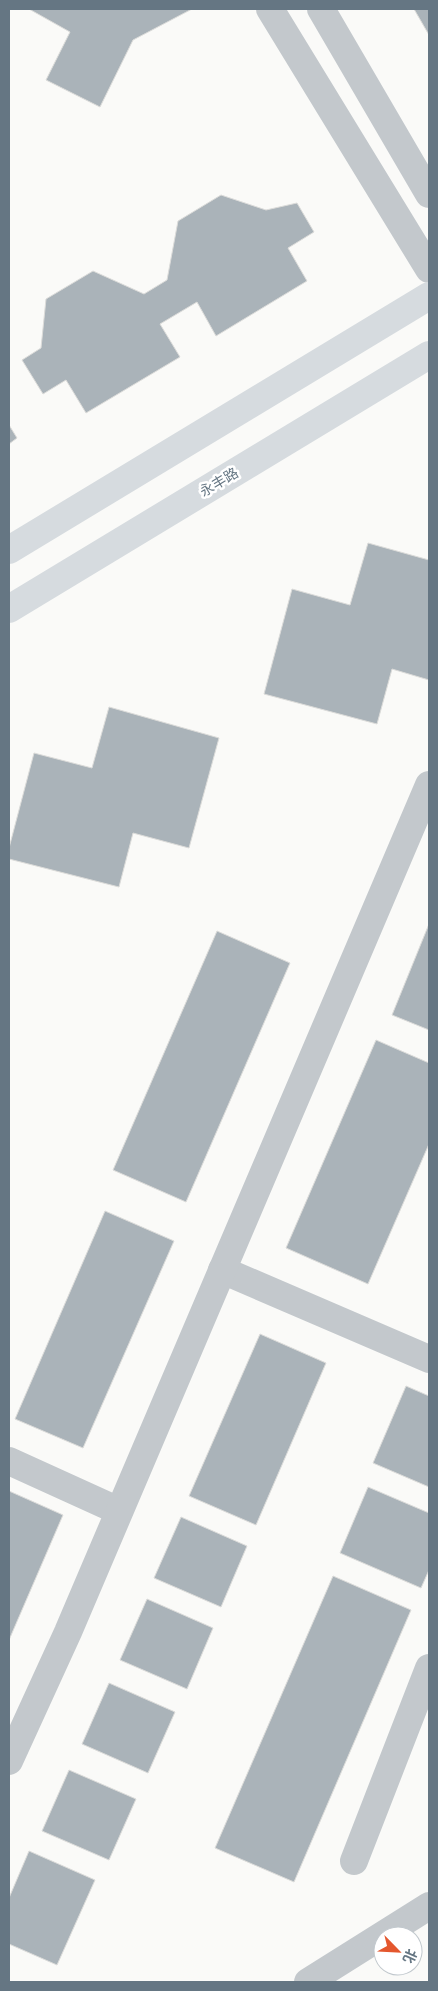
<svg xmlns="http://www.w3.org/2000/svg" width="438" height="1991" font-family="Montserrat,'Noto Sans SC',sans-serif">
<rect width="100%" height="100%" fill="#fafaf8"/>
<g fill="#aab3b9" stroke="#dcdcda">
<polygon points="29,9 192,9 133,40 100,107 46,80 70,32"/>
<polygon points="414,9 429,9 429,35"/>
<polygon points="221,195 266,210 297,203 314,232 288,248 307,281 216,336 197,302 160,324 180,357 86,413 66,380 43,394 22,360 41,348 46,299 93,271 144,294 167,280 178,221"/>
<polygon points="9,425 17,438 9,444"/>
<polygon points="368,543 429,560 429,680 392,669 377,724 264,694 292,589 350,605"/>
<polygon points="109,707 219,738 189,848 133,833 119,887 9,859 9,848 34,753 92,768"/>
<polygon points="429,924 429,1030 392,1015"/>
<polygon points="217,931 290,963 186,1202 113,1170"/>
<polygon points="376,1040 429,1063 429,1144 368,1284 286,1248"/>
<polygon points="105,1211 174,1241 83,1448 15,1419"/>
<polygon points="260,1334 326,1363 256,1525 189,1496"/>
<polygon points="406,1386 429,1396 429,1487 373,1463"/>
<polygon points="368,1487 429,1513 429,1570 421,1588 340,1553"/>
<polygon points="9,1491 63,1515 9,1640"/>
<polygon points="181,1517 247,1546 221,1607 154,1578"/>
<polygon points="333,1576 411,1610 294,1882 215,1848"/>
<polygon points="147,1599 213,1628 187,1689 120,1660"/>
<polygon points="109,1683 175,1712 148,1773 82,1744"/>
<polygon points="69,1770 136,1799 109,1860 42,1831"/>
<polygon points="29,1851 95,1880 57,1965 9,1944 9,1898"/>
</g>
<g fill="none" stroke-linecap="round" stroke-linejoin="round">
<g stroke="#c3c8cc" stroke-width="28">
<polyline points="270,9 429,269"/>
<polyline points="321,9 429,194"/>
<polyline points="222,1270 429,1359"/>
<polyline points="9,1461 119,1511"/>
<polyline points="9,1761 68,1632 429,785"/>
<polyline points="354,1861 429,1668"/>
<polyline points="308,1982 429,1906"/>
</g>
<g stroke="#d6dbdf" stroke-width="28">
<polyline points="9,550 429,296"/>
<polyline points="9,609 429,355"/>
</g>
</g>
<g text-anchor="middle" dominant-baseline="central" stroke-width="5" stroke-linejoin="round" paint-order="stroke">
<g font-size="14" fill="#657683" stroke="#fff">
<text transform="translate(219 482) rotate(-31)">永丰路</text>
</g>
</g>
<rect width="438" height="1991" fill="none" stroke="#657683" stroke-width="20"/>
<g transform="translate(398 1951) rotate(114)"><circle r="24" fill="#ffffff" stroke="#c1c8cd"/>
<path d="M0-4L9 19L0 12L-9 19Z" fill="#e4572e"/>
<text y="-8" font-size="14" font-weight="bold" text-anchor="middle" fill="#657683">北</text>
</g>
</svg>
